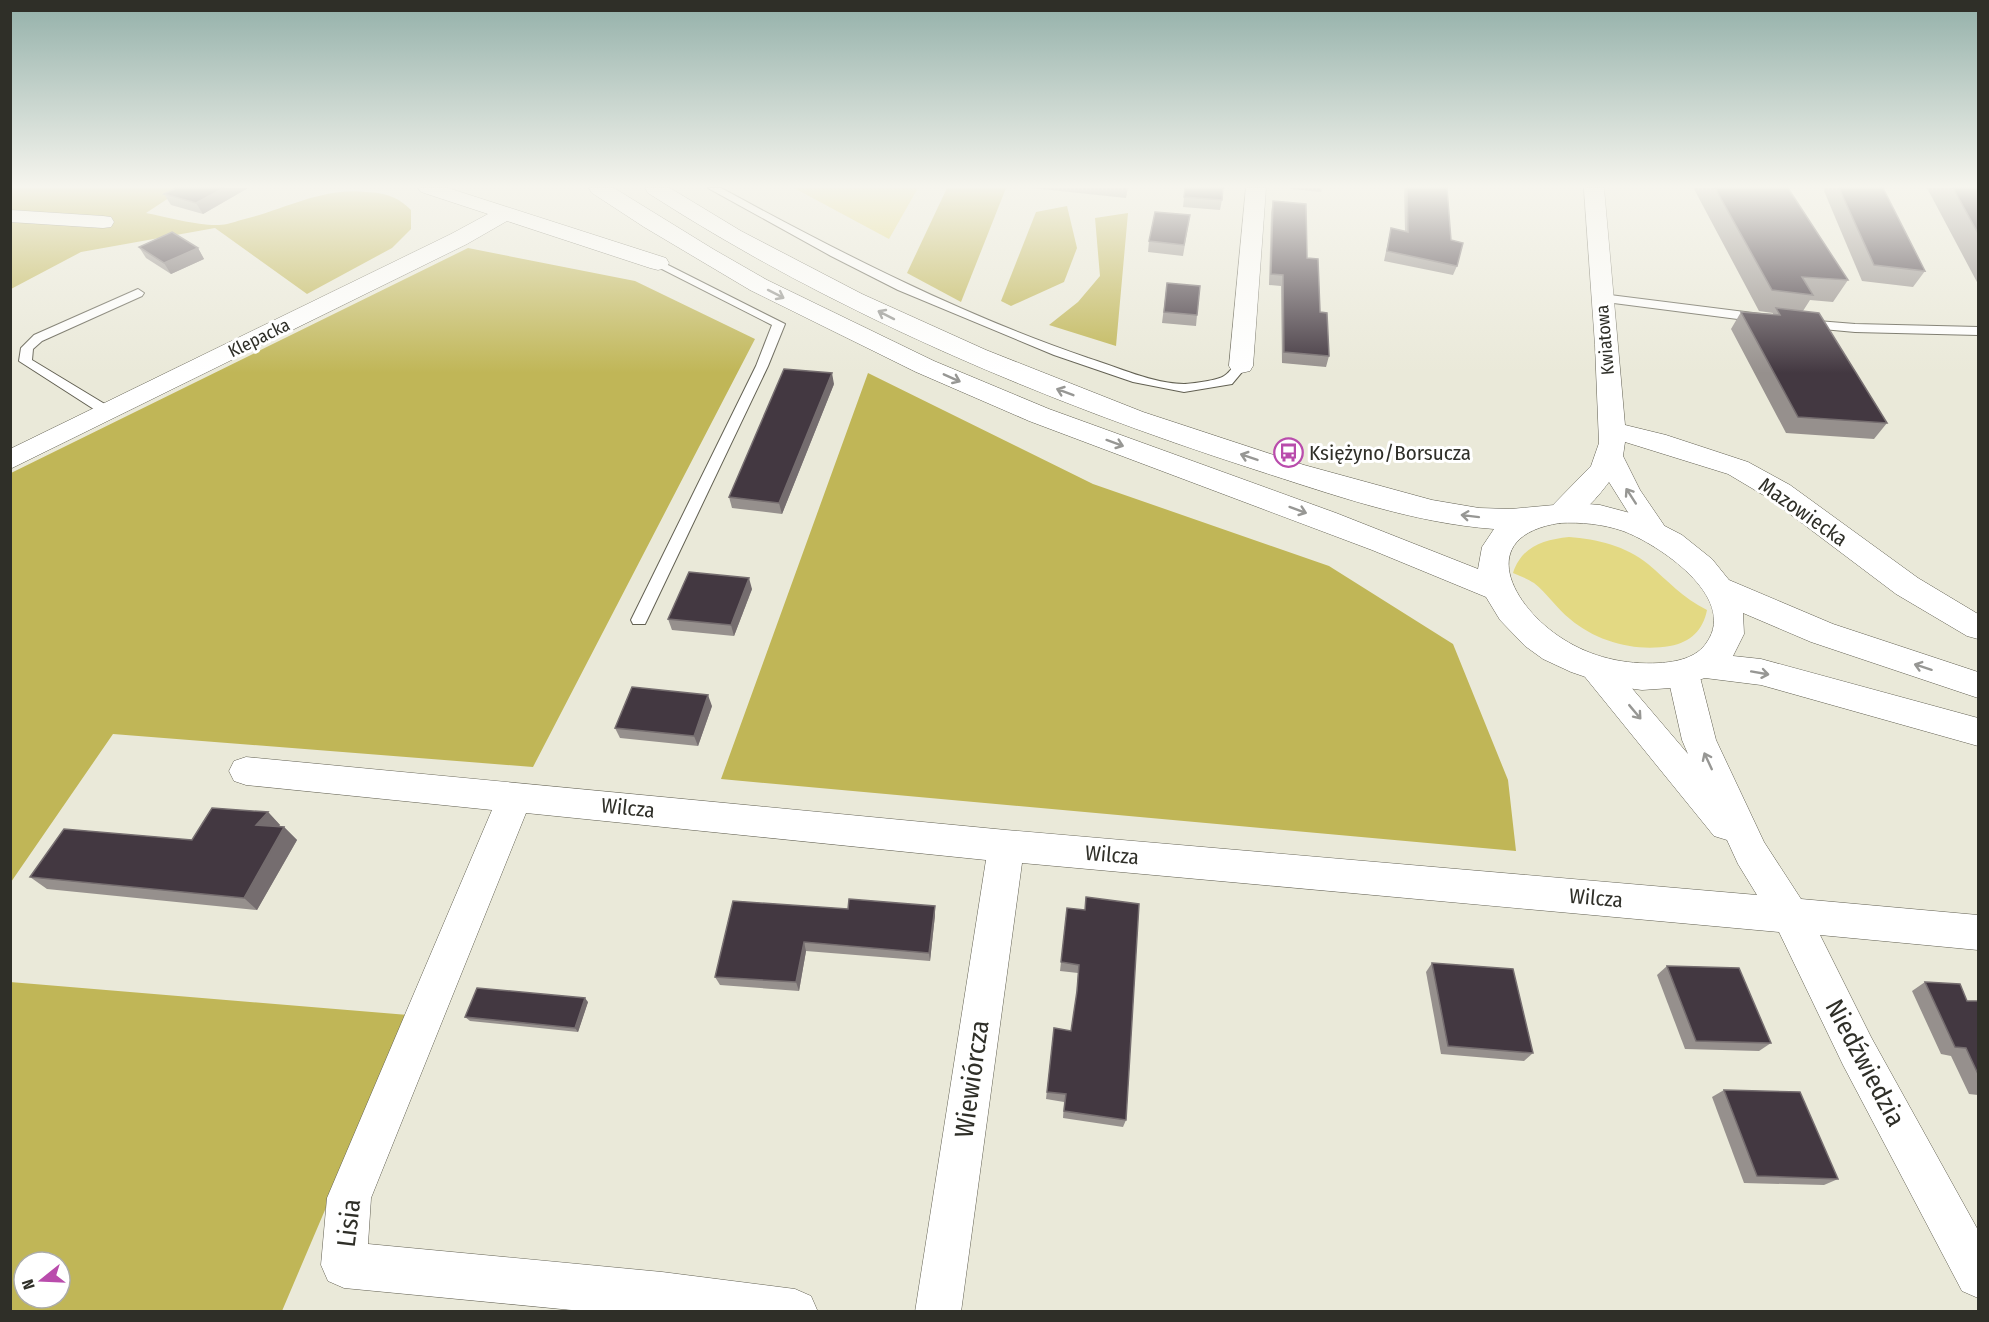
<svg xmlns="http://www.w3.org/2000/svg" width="1989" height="1322" font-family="'Fira Sans Condensed',sans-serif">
<rect width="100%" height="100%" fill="#eae9d9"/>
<g fill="#e3d983">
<polygon points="794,188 918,188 889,239"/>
<path d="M 1569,537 C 1597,539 1626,546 1648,564 C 1668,581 1683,598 1707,610 C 1703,630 1691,642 1670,646 C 1636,652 1597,642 1570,619 C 1557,609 1547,593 1534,583 C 1528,579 1520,576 1513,573 C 1522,546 1543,540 1569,537 Z"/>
</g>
<g fill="#c0b657" fill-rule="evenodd">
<path d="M 11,188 L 184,188 L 146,213 C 166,217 200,226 219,225 C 226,225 234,222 241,220 C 284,210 322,187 366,192 C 385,193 397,196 411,210 L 411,229 L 392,248 L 307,294 L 215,228 L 81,252 L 11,289 Z"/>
<polygon points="947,188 1006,188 961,302 907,273"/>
<polygon points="1067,206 1077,248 1064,282 1011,306 1001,301 1036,212"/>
<polygon points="1128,213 1116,346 1049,325 1078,302 1100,276 1095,218"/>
<polygon points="468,248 635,281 755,339 533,767 113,734 11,882 11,473"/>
<polygon points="868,373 1093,484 1329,566 1453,644 1508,780 1516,851 721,779"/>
<path d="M 10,982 L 408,1015 L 282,1311 L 11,1311 ZM 24,1262 L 60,1262 L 60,1298 L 24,1298 Z"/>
</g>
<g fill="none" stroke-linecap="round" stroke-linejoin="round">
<defs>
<g id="lane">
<path d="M 708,188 L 721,188 C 839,252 959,314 1088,358 C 1117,367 1154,384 1184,384 C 1191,384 1219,380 1224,376 C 1231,372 1233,364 1241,362 L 1247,366 L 1232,384 L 1184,392 L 1133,382 L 1054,355 L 898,290 L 831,256 Z"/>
<polygon points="658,260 785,324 768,366 647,620 645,624 633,624 631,620 756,366 772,325 654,265 652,263"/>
<polygon points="138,289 144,293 142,296 42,341 33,349 32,360 113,409 115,412 113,415 103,415 19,361 21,348 34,335"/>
<polygon points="1602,294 1761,314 1767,318 1761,322 1598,301 1596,298"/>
<polygon points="1805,320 1855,324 1978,327 1978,335 1855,332 1801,327 1799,324 1801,321"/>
</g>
<g id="street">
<polygon points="418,188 448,188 666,258 669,263 666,268 658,270 650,268 507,221 467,244 10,469 10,449 451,234 488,214 421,192"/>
<polygon points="1246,188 1266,188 1253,366 1250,371 1241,373 1232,371 1229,366"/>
<path d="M 1584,188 L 1604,188 L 1625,425 L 1666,435 L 1748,462 L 1790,485 L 1918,578 L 1978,614 L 1978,639 L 1967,636 L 1896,594 L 1770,499 L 1728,474 L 1625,442 L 1623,456 L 1640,490 L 1670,534 L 1666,541 L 1656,544 L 1646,541 L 1609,482 C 1596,499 1576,525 1553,519 L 1549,512 L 1553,505 L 1591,466 L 1599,443 L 1595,345 Z"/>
<polygon points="10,210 103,216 111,217 114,222 111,227 103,228 10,222"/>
<polygon points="1596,656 1607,659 1688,754 1682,740 1667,673 1672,664 1683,661 1694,664 1699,673 1716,740 1764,842 1801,899 1978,915 1978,950 1820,935 1871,1037 1978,1230 1978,1298 1962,1291 1843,1065 1779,932 1022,863 961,1312 915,1312 986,860 526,813 371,1198 368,1244 662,1272 795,1289 811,1296 818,1312 592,1312 344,1288 328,1281 321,1265 327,1198 492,810 246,785 234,781 229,771 234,761 246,757 1006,830 1757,895 1738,864 1727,840 1714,836 1585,677 1580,668 1585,659"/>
</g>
<path id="secondary" d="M 589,188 L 614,188 L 713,249 L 767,280 L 934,361 L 1049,409 L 1336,513 L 1478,569 L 1482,547 L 1494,529 C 1412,523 1331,494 1253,469 C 1043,401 834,313 648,193 L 645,188 L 670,188 L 741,231 L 862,294 L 986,350 L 1143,412 L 1304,465 L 1432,500 L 1479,508 L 1511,509 L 1576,503 L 1600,505 L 1634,514 L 1657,522 L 1682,535 L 1712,559 L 1729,580 L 1833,624 L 1978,672 L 1978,698 L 1811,642 L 1743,613 L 1744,634 L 1733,656 L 1761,659 L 1978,718 L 1978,746 L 1761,685 L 1705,678 L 1671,688 L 1642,690 L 1612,686 L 1571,672 L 1543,659 L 1525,646 L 1500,620 L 1486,597 L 1372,550 L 1029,421 L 916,372 L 750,290 L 644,227 L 592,193 ZM 1560,523 C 1581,522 1603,524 1623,531 C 1658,544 1738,597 1707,642 C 1697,658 1676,662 1659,663 C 1625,665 1591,657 1563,639 C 1512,607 1473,536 1560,523 Z"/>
</defs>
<use href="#lane" stroke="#626052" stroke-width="2"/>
<use href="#street" stroke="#626052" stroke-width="1"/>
<use href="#secondary" stroke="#626052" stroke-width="1"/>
<use href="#lane" fill="#fff" fill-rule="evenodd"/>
<use href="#street" fill="#fff" fill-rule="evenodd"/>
<use href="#secondary" fill="#fff" fill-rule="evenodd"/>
</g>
<g fill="#96908d">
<polygon points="176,188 248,188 203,214 171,205 164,194"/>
<polygon points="1031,188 1128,188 1126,198"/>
<polygon points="1185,188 1222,200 1220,210 1183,207"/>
<polygon points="1291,188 1322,188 1321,192 1291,189"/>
<polygon points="1404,188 1447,188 1451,240 1457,266 1453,275 1384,261 1391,228 1405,231"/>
<polygon points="1695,188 1788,188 1848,280 1833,302 1810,300 1803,311 1887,423 1874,439 1786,433 1731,329 1741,312 1773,314 1773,313 1759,311 1694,189"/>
<polygon points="1825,188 1883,188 1925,271 1913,287 1862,281 1824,191"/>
<polygon points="1927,188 1978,188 1978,284"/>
<polygon points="1273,201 1307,258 1329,356 1326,367 1282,363 1281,286 1269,285 1271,212"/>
<polygon points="1190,215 1183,256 1148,252 1149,241"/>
<polygon points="139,247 198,248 204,259 171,274 146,258"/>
<polygon points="1167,283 1197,315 1196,326 1162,323"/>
<polygon points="834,384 782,514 732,508 729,497"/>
<polygon points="752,589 734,636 672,630 668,619"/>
<polygon points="712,706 698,746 620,738 615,728"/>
<polygon points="268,812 280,825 278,827 284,827 297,840 257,910 47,889 30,877 192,840"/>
<polygon points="733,901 935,915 930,961 806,951 799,991 720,985 715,977"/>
<polygon points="1067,908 1126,1120 1123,1127 1063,1118 1064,1102 1046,1099 1054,1028 1071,1031 1076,999 1078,973 1060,971"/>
<polygon points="1432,963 1533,1053 1524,1061 1441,1054 1426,972"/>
<polygon points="1667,966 1771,1043 1759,1051 1685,1049 1657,975"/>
<polygon points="1925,982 1967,1001 1978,1001 1978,1095 1969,1094 1951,1056 1941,1054 1912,991"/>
<polygon points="588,1002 578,1032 470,1021 465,1017"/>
<polygon points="1724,1090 1838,1179 1824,1185 1744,1183 1712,1097"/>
</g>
<g fill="#756d6f">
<polygon points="224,188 248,188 203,214 196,203"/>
<polygon points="198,248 204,259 171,274 164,263"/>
<polygon points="832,373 834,384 782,514 779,503"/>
<polygon points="749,578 752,589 734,636 731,625"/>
<polygon points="708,695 712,706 698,746 694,736"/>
<polygon points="268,812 280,825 269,837 256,825"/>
<polygon points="284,827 297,840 257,910 244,898"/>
<polygon points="935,906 935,915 930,961 929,953"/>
<polygon points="804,942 806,951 799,991 796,982"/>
<polygon points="585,998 588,1002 578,1032 575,1028"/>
</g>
<g fill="#433841" stroke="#756d6f" stroke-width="1.5">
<polygon points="176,188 224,188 196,203 164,194"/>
<polygon points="1185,188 1223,188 1222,200 1184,197"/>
<polygon points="1407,188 1447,188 1451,240 1463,243 1457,266 1387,251 1391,228 1408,232"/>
<polygon points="1715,188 1788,188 1848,280 1802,277 1813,295 1772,290"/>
<polygon points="1839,188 1883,188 1925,271 1874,265"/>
<polygon points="1953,188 1978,188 1978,233"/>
<polygon points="1273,201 1306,204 1307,258 1318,259 1320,312 1327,313 1329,356 1284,352 1283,275 1271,274"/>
<polygon points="1155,212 1190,215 1184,245 1149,241"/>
<polygon points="172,232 198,248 164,263 139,247"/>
<polygon points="1167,283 1200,286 1197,315 1164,312"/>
<polygon points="1776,308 1819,313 1887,423 1798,417 1741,312 1780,315"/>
<polygon points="784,369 832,373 779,503 729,497"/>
<polygon points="689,572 749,578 731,625 668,619"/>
<polygon points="632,687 708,695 694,736 615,728"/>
<polygon points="212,808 268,812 256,825 284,827 244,898 30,877 64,829 192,840"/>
<polygon points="1086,897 1139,904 1126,1120 1064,1111 1066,1094 1047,1092 1054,1028 1071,1031 1077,991 1079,965 1061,962 1067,908 1085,910"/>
<polygon points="849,899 935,906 929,953 804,942 796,982 715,977 733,901 848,909"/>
<polygon points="1432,963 1513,969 1533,1053 1448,1046"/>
<polygon points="1667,966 1739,968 1771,1043 1696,1041"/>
<polygon points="1925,982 1960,984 1967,1001 1978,1001 1978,1074 1966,1048 1955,1047"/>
<polygon points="477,988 585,998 575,1028 465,1017"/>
<polygon points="1724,1090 1800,1092 1838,1179 1757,1176"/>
</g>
<defs><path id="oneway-shaft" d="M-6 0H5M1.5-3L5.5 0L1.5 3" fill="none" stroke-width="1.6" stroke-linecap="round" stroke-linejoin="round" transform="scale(1.5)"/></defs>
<g stroke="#979794">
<use href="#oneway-shaft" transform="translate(776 294) rotate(27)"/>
<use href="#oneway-shaft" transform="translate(886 315) rotate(-153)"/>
<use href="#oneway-shaft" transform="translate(952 378) rotate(24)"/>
<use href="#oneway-shaft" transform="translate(1065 392) rotate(-159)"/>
<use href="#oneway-shaft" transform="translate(1115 443) rotate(20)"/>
<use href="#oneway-shaft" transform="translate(1249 457) rotate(-161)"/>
<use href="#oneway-shaft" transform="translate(1631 496) rotate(-123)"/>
<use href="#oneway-shaft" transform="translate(1298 510) rotate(20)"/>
<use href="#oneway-shaft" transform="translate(1470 516) rotate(-173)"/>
<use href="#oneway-shaft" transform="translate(1923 667) rotate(-162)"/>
<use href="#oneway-shaft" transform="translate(1760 673) rotate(10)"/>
<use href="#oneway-shaft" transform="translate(1635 712) rotate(50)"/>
<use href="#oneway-shaft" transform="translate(1708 761) rotate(-115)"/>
</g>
<linearGradient id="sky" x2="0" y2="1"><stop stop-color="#93b0a9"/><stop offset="0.5" stop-color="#f6f5ee"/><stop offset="1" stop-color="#f6f5ee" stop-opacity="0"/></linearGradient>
<rect width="1989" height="373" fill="url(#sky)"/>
<defs>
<symbol id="bus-ring" viewBox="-11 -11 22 22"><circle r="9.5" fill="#fff" stroke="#b94cac" stroke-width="1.5"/><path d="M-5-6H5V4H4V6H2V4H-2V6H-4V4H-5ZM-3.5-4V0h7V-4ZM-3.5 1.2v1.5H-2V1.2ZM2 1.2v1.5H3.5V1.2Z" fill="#b94cac"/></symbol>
</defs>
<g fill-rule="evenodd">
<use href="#bus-ring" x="1272" y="436" width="33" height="33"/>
</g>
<g text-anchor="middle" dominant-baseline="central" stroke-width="6" stroke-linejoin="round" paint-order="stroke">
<g font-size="18" fill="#2f2f28" stroke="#fff">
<text transform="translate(259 338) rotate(-26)">Klepacka</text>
<text transform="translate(1605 340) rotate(-95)">Kwiatowa</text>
</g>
<g font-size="21" fill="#2f2f28" stroke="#fff" text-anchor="start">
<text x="1309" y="453">Księżyno/Borsucza</text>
</g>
<g font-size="21" fill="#2f2f28" stroke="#fff">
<text transform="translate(1803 512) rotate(35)">Mazowiecka</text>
<text transform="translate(628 808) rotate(6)">Wilcza</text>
<text transform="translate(1112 855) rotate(5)">Wilcza</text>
<text transform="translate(1596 898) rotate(5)">Wilcza</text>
</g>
<g font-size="26" fill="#2f2f28" stroke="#fff">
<text transform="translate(1865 1063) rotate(62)">Niedźwiedzia</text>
<text transform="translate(972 1079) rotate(-82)">Wiewiórcza</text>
<text transform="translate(349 1223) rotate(-83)">Lisia</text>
</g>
</g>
<rect width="1989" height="1322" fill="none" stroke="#2f2f28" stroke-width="24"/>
<g transform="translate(42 1280) rotate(252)"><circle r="28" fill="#ffffff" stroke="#acaca9" stroke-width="1.5"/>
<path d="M0-4.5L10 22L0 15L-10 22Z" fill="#b94cac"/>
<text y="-9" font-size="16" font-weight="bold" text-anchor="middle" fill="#2f2f28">N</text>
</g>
</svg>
